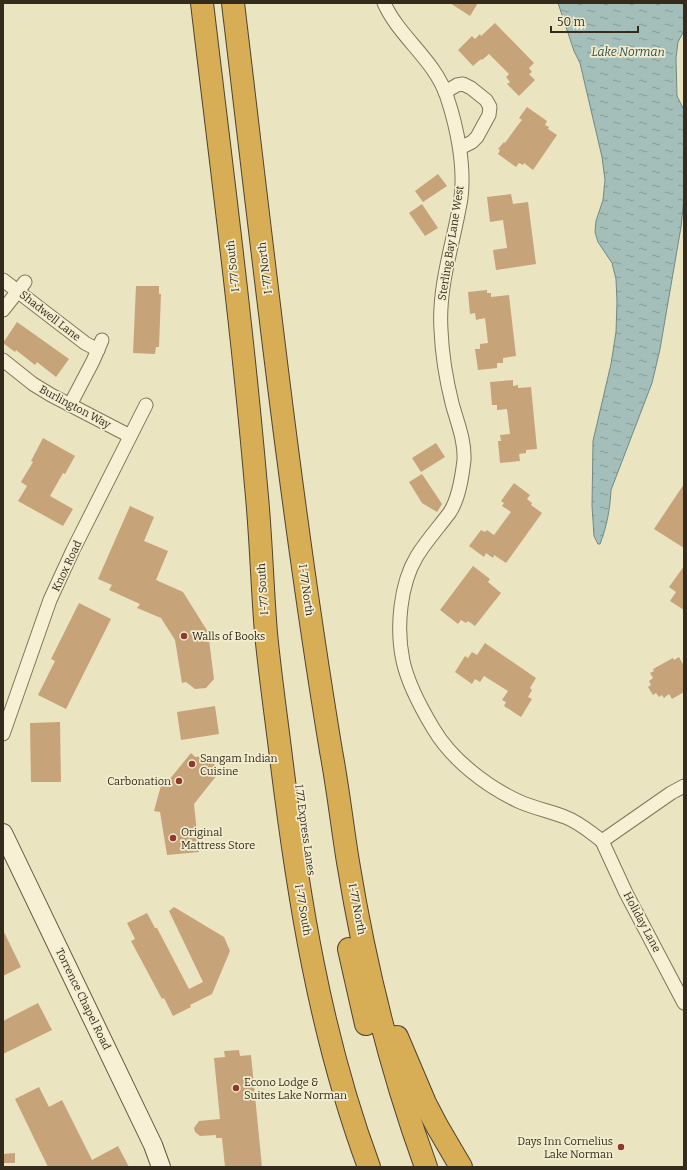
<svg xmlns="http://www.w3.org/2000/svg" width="687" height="1170" font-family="Bitter,serif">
<defs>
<pattern id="water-ripples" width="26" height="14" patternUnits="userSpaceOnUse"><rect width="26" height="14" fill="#a4beb9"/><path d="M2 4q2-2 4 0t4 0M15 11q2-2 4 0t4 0" fill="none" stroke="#869b96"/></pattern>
</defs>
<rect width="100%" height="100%" fill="#ebe4c1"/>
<path fill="url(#water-ripples)" stroke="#6b8b87" d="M 558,3 L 684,3 L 684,31 L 678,42 L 676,58 L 677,96 L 684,110 L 684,198 L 681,227 L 660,349 L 652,383 L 611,490 C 610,509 607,526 600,544 L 598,544 L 594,536 L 592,506 L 593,441 L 611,364 L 616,332 L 617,302 L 616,279 L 612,263 L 598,242 L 595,232 L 596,221 L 603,200 L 605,180 L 602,157 L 580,63 L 574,51 Z"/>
<g fill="#c7a379">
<polygon points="450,3 478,3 470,16"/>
<polygon points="495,23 534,63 529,68 532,72 529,74 535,80 519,96 507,84 510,82 506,77 509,74 489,54 482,60 481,59 473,66 458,50 472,36 475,39 480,34 481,36"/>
<polygon points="527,107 547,121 545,125 549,127 548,129 557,135 533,170 524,163 523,165 519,163 516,167 498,154 500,150 498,149 504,142 505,143 518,125 522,120 519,118"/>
<polygon points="438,174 447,186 423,202 415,191"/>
<polygon points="511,194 513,204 528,202 536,264 496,270 493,250 507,248 503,220 490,222 487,197"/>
<polygon points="422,204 438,228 425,236 409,213"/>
<polygon points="136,286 159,286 159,294 161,294 159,347 156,347 155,354 133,353"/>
<polygon points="487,290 487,293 491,293 491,297 509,295 516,356 503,358 503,363 497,363 497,368 478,370 475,349 480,349 480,344 488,343 485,318 476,320 475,313 470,314 468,292"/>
<polygon points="17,322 69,359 56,377 37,362 35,365 16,350 15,352 3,343"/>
<polygon points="513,380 513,386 518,385 518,388 531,387 537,449 526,450 526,453 519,454 520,461 500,463 498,441 501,441 500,435 510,434 507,409 497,410 497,405 492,405 490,382"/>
<polygon points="43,438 75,456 65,474 63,473 50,496 73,509 63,526 18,501 27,486 21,482 33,462 31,461"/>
<polygon points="436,443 445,457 421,472 412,458"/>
<polygon points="422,474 442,504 437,512 422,503 409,482"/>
<polygon points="514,483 530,495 527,499 532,503 531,505 542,513 506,563 494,555 493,558 486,553 484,557 469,546 481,530 485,532 487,530 494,535 511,512 502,506 504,503 501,501"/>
<polygon points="684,484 684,548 654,529"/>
<polygon points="130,506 154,517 144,541 168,551 156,580 183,592 208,632 214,679 206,688 195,689 186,682 182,683 175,640 161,618 137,608 140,604 109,590 112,585 98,579"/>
<polygon points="473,566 490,579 488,582 501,593 475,626 468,621 466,623 461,620 458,624 440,610"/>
<polygon points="684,566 684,610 670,601 676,592 669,587"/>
<polygon points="79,603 111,619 66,709 38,695 55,661 51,659"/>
<polygon points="485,643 536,678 530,688 532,690 528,697 532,699 521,717 504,706 506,702 502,700 508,691 484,676 480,682 475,679 472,684 455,672 465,656 468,658 472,652 477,655"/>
<polygon points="679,657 684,666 684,692 672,699 669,694 664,698 662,695 659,697 656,693 653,695 648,687 651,685 649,681 653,678 650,673 654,671 653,669 673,658 674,660"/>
<polygon points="215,706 219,734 181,740 177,712"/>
<polygon points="60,722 61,782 31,782 30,723"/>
<polygon points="191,753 195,757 205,756 215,765 217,775 194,804 199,852 167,855 160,812 154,811 163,778 169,780"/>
<polygon points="174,907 224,937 230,951 212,994 190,1005 191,1007 173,1016 164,998 162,999 131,941 135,939 127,923 147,913 155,928 157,928 189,989 203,982 169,911"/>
<polygon points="3,930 21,967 3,976"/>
<polygon points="38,1003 52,1030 3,1054 3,1021"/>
<polygon points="239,1050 240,1056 251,1055 262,1167 225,1167 222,1138 216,1138 216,1135 200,1136 195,1132 194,1128 199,1121 220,1119 214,1058 225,1057 224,1051"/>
<polygon points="39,1087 49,1107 62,1100 92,1160 118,1146 129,1167 48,1167 15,1099"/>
<polygon points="15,1153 15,1163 3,1163 3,1154"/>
</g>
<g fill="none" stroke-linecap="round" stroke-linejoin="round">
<defs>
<g id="street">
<path d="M 384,3 C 399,37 435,60 447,97 C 457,127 465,166 461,198 C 454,242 438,285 441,330 C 442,354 446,379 452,403 C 457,422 465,440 464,460 C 462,477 459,498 450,512 C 439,527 427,540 417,556 C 400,584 396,628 403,661 C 408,684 421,708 433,728 C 451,759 486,786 518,801 C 533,808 550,811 565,817 C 579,822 590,832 602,841"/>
<polyline points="445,92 457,85 463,84 471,88 486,100 490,107 489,115 477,137 472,142 460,148"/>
<polyline points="3,280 85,343 98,350"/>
<polyline points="3,310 25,282"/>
<polyline points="3,360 33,384 51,395 130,436"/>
<polyline points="70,405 93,361 102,340"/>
<polyline points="3,734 50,600 73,550 146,405"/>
<polyline points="602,841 626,893 684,1003"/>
<polyline points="602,841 671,793 684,786"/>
</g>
<polyline id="secondary" points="3,833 153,1145 161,1167"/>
<g id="highway">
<path d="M 202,3 C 221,164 242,324 256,486 C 261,535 262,584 266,633 C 270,675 276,716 281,757 C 298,896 320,1035 369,1167"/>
<path d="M 233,3 C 263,253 290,503 331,751 C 338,788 342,825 348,862 C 365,966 390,1068 426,1167"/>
<polyline points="349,949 366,1024"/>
<polyline points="397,1037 425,1103 437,1126 461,1167"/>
</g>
</defs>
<use href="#street" stroke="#84755a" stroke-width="15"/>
<use href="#secondary" stroke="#65563d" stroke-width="20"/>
<use href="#highway" stroke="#51432e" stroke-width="24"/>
<use href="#street" stroke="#f7f0d4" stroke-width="13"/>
<use href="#secondary" stroke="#f7f0d4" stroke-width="18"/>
<use href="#highway" stroke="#d7ad56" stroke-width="22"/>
</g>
<g fill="#8f382d" stroke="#f3edd0" stroke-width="1.5">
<circle cx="184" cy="636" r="4"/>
<circle cx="192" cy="764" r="4"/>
<circle cx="179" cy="781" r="4"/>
<circle cx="173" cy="838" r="4"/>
<circle cx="236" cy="1088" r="4"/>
<circle cx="621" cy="1147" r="4"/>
</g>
<g text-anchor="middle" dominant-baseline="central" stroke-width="3.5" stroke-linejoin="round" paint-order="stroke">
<g font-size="11" fill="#342b1d" stroke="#f3edd0">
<text transform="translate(451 243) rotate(-81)">Sterling Bay Lane West</text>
<text transform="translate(233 266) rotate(-96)">I-77 South</text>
<text transform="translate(265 268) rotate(-97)">I-77 North</text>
<text transform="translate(50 316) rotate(38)">Shadwell Lane</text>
<text transform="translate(75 407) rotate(28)">Burlington Way</text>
<text transform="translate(67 566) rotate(-65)">Knox Road</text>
<text transform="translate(263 589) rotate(-94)">I-77 South</text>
<text transform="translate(306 590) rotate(82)">I-77 North</text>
<text transform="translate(305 830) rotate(82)">I 77 Express Lanes</text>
<text transform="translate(357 909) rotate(79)">I-77 North</text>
<text transform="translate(303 910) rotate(80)">I-77 South</text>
<text transform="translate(642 922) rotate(62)">Holiday Lane</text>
<text transform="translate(83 999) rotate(64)">Torrence Chapel Road</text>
</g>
<g font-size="11" fill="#342b1d" stroke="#f3edd0" text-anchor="start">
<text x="192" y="636">Walls of Books</text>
<text x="200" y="758">Sangam Indian<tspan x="200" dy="13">Cuisine</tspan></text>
<text x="171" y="781" text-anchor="end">Carbonation</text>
<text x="181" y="832">Original<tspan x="181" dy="13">Mattress Store</tspan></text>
<text x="244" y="1082">Econo Lodge &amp;<tspan x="244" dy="13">Suites Lake Norman</tspan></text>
<text x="613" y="1141" text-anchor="end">Days Inn Cornelius<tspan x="613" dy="13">Lake Norman</tspan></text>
</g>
<g font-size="12" font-style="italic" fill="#2d5153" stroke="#f3edd0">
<text x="628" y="52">Lake Norman</text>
</g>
</g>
<rect width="687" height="1170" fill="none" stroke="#342b1d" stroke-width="8"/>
<path d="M551 26v6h87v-6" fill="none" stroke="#342b1d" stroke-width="2"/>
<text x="557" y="26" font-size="12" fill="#342b1d" stroke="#f3edd0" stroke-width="3" paint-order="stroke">50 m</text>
</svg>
